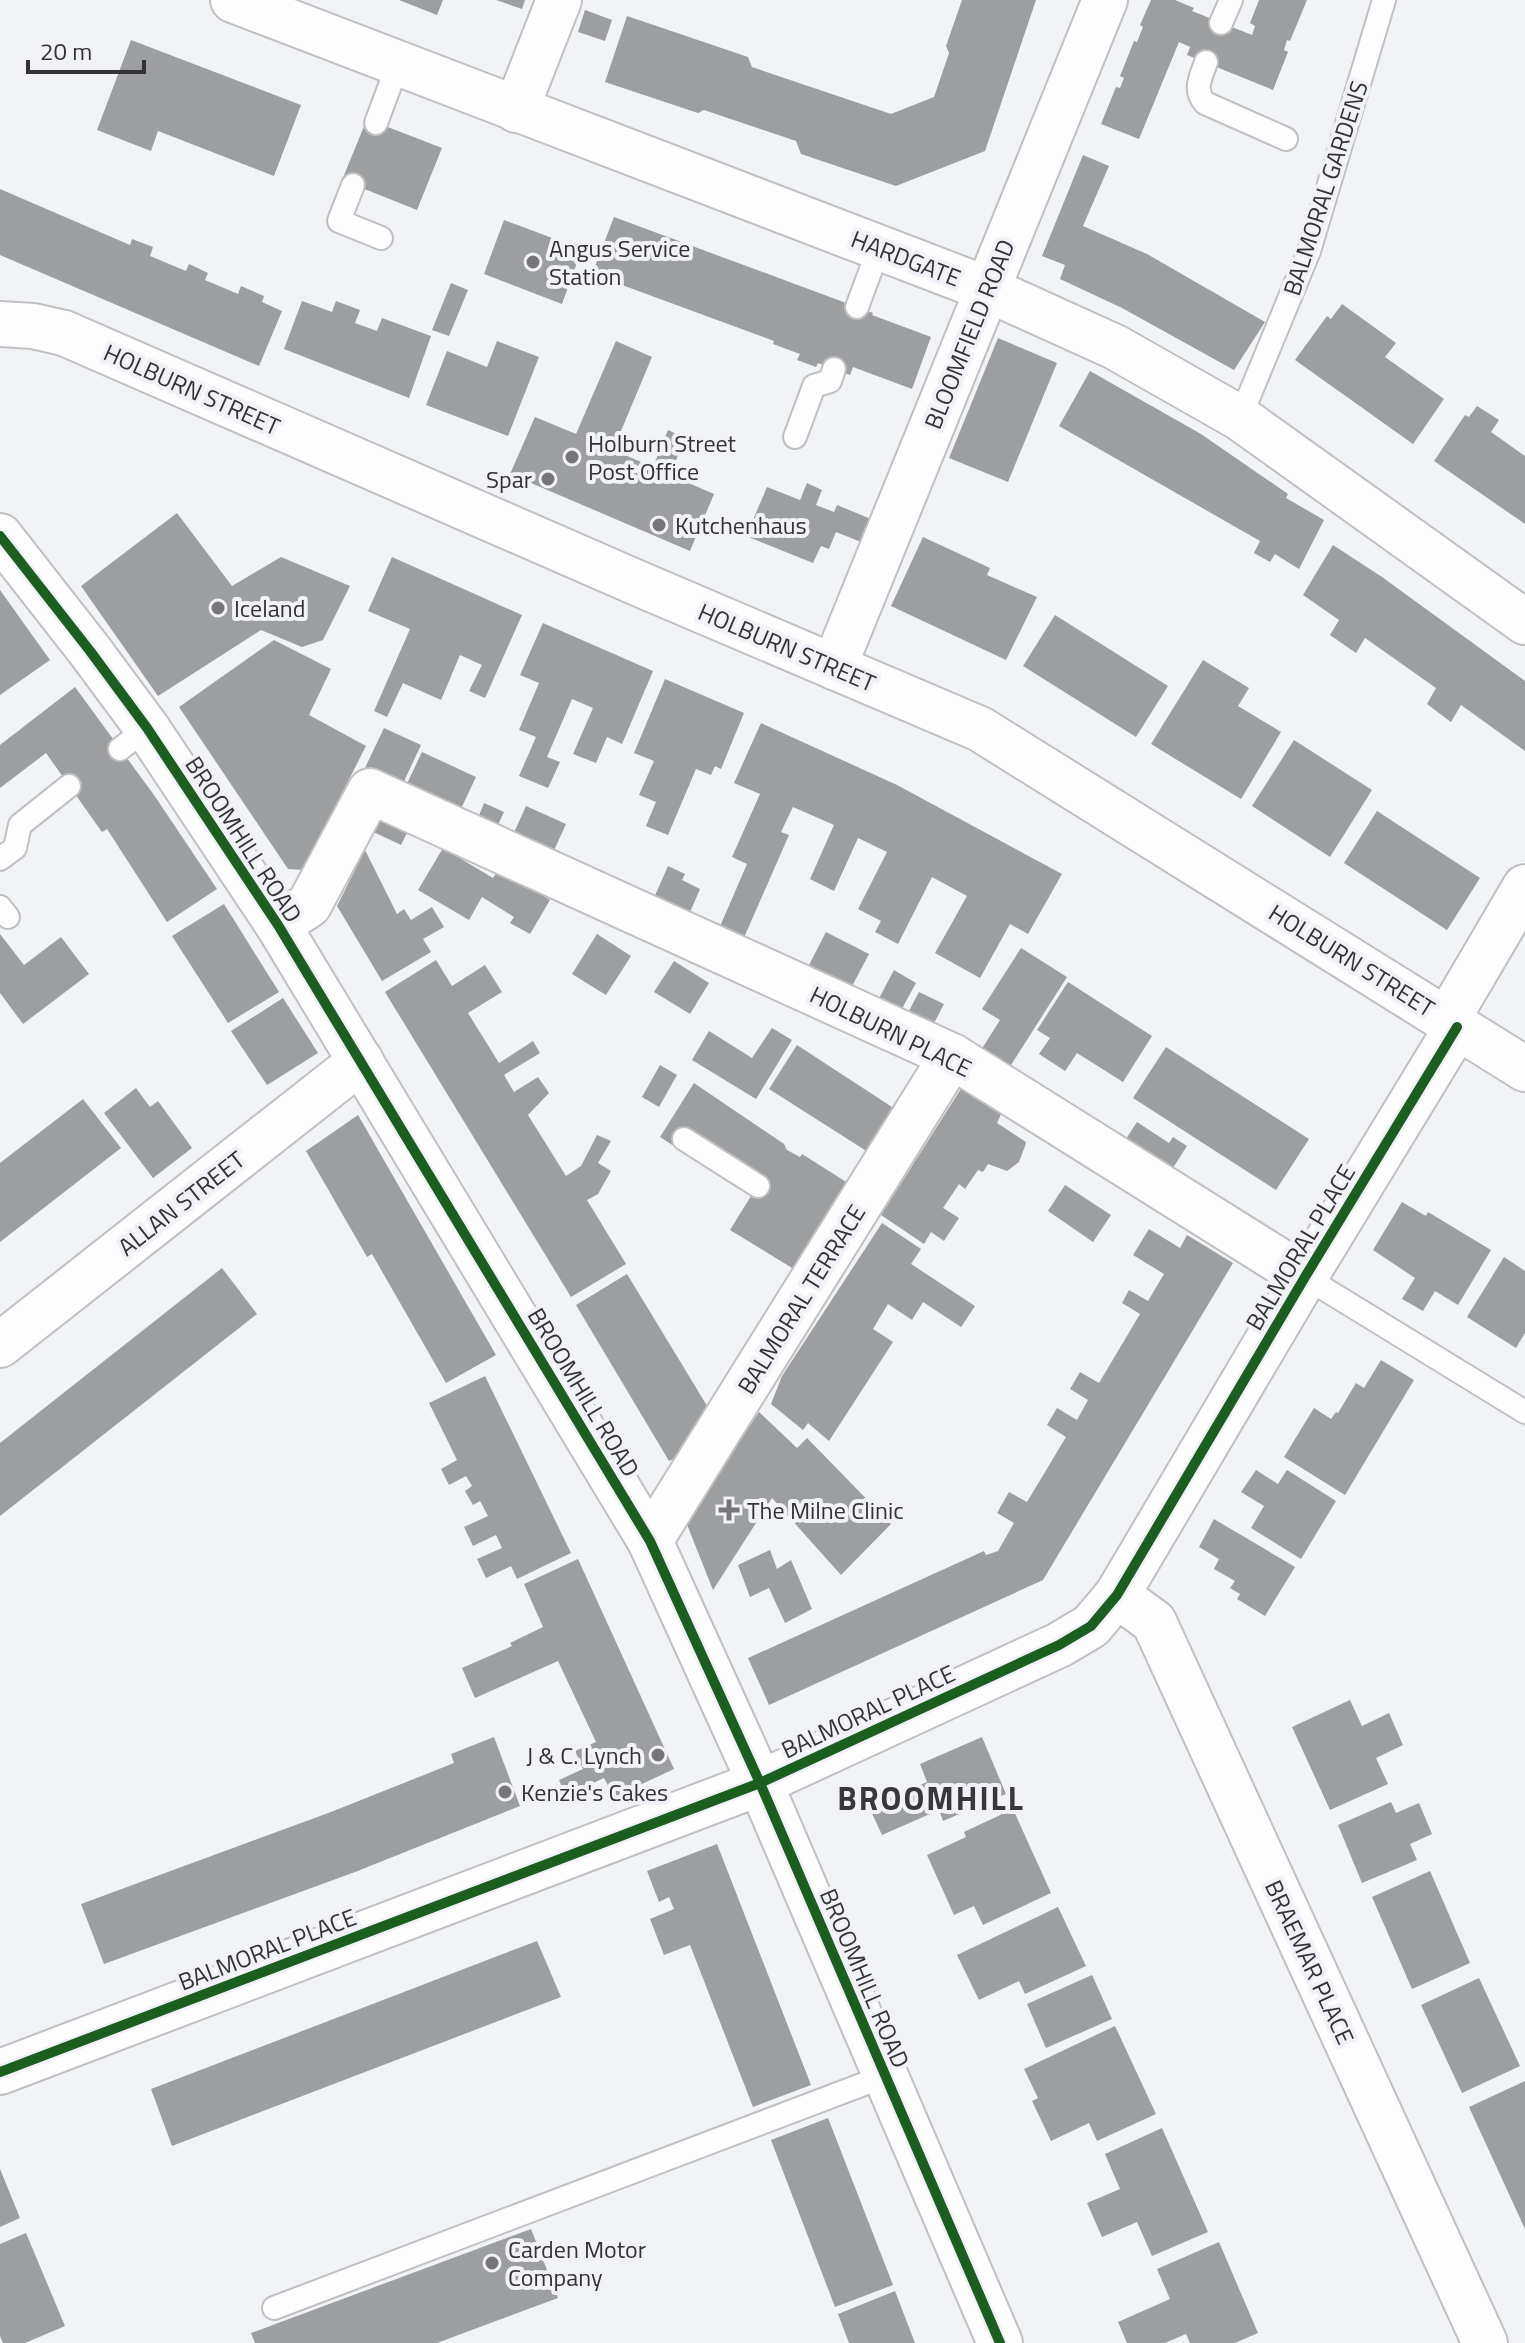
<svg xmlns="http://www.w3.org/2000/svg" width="1525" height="2343" font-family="'Titillium Web',sans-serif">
<rect width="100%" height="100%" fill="#f2f3f6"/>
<g fill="#9d9ea0">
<polygon points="399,0 443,0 437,15"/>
<polygon points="496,0 525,0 522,9"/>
<polygon points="962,0 1036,0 985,151 896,186 801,154 796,141 704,110 698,113 605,82 627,16 748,57 752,67 891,114 934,97 949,53 946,46"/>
<polygon points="1151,0 1175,0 1194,8 1192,11 1252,35 1255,26 1250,23 1259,0 1307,0 1290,41 1287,40 1284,50 1288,52 1273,90 1187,55 1190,47 1179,42 1139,139 1101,124 1116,87 1120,88 1124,78 1120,76 1134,41 1137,42 1143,27 1140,25"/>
<polygon points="585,10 612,20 605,41 578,32"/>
<polygon points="131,40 301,105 274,176 158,131 151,151 97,130"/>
<polygon points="367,119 442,148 417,210 342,180"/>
<polygon points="1083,155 1109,166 1083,226 1147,254 1265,322 1234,370 1122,308 1060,279 1065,265 1042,256"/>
<polygon points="0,189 130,245 132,239 153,247 150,256 186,271 189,264 208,273 205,280 238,294 241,286 264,296 262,302 282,311 259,366 0,255"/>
<polygon points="614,217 873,313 872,315 931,337 912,389 853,367 850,375 818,363 816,367 797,360 800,354 773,344 774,341 592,274"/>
<polygon points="504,220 582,249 562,304 484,274"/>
<polygon points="451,283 468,290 449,336 432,330"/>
<polygon points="302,301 332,312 336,301 360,310 355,323 377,331 382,318 431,336 409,398 284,349"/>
<polygon points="1342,304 1396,343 1385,357 1444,399 1413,444 1295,360 1327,316 1331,319"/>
<polygon points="998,338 1057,363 1008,482 949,458"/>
<polygon points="497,341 539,357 508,436 426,405 447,351 487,367"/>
<polygon points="616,341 652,357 613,450 653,467 668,430 685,438 670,475 714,494 690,551 510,474 535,417 576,434"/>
<polygon points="1090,371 1201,434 1288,494 1286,498 1324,520 1299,569 1275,554 1270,562 1254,553 1260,541 1059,426"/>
<polygon points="1477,406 1499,420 1491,432 1525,456 1525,524 1434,461 1465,415 1469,417"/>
<polygon points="807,483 822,490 816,505 834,512 837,505 871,519 861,542 836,532 829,549 821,546 813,563 746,536 767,487 800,500"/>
<polygon points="177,513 232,586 281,557 350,586 323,640 302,647 261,630 158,696 81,586"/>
<polygon points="923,537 990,568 987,575 1037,597 1006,660 891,606"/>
<polygon points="1333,545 1382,577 1525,681 1525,751 1461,705 1451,722 1427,704 1436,688 1365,638 1356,653 1330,635 1339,620 1303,595"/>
<polygon points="392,557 522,615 485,698 469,691 482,665 460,655 441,700 403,683 387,717 374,711 410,629 368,611"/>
<polygon points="0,590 50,660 0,695"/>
<polygon points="1055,615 1168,686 1136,737 1023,666"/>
<polygon points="543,623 653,671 622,744 607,737 596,763 573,754 593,708 572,699 547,757 560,762 548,788 519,776 536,737 519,730 539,683 520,675"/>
<polygon points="274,640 331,669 309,715 366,746 303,870 288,869 179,707"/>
<polygon points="1203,660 1249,688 1238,706 1281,732 1241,799 1151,744"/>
<polygon points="665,679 744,713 721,769 715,766 711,775 696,769 668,835 646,826 656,802 639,795 654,761 634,753"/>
<polygon points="75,687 154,795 217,889 167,922 107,829 102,832 46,753 0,788 0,745"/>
<polygon points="761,723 897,785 1062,874 1028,934 1010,924 980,978 935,953 967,896 932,877 898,944 875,932 881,921 858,909 887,852 858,838 834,891 810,879 834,825 793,807 781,832 789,835 742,942 718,931 747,864 732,857 760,794 734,783"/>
<polygon points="384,728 421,745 400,790 363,772"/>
<polygon points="1294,740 1372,790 1330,857 1252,806"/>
<polygon points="422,752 476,777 458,815 404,790"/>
<polygon points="484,803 504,812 493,836 474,828"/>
<polygon points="526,806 566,824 551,857 511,839"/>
<polygon points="378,807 412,823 401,845 367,829"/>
<polygon points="1377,811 1480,878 1447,930 1344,863"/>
<polygon points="443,848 493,878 502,864 531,888 550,900 530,934 510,923 514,917 482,897 469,920 418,890"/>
<polygon points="365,850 397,914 404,909 411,920 432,907 444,927 423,939 431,952 382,981 337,906"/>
<polygon points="668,866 685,874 682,880 700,889 687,919 653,900"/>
<polygon points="224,904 279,992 228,1023 172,936"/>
<polygon points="826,932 869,954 851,988 808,967"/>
<polygon points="0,934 24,965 61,937 89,974 23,1024 0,993"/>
<polygon points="597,934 631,956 606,995 572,974"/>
<polygon points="1021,948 1067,977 1004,1076 976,1058 1000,1020 982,1009"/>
<polygon points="436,960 452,986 485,965 502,992 468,1013 499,1063 533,1041 540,1053 504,1075 514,1092 538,1077 549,1093 528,1115 566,1176 581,1166 597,1135 611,1141 598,1163 611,1171 598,1194 587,1200 626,1264 571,1297 385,992"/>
<polygon points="674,961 709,983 690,1014 654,992"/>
<polygon points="894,970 916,983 899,1014 876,1004"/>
<polygon points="1068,982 1152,1036 1123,1082 1077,1053 1065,1071 1039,1054 1050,1038 1037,1030"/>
<polygon points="919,992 944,1004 928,1035 903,1022"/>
<polygon points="283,998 318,1053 267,1085 231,1031"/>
<polygon points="772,1028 792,1040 756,1099 692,1060 709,1031 752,1058"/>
<polygon points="797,1045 895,1109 868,1152 769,1089"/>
<polygon points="1166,1047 1309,1139 1276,1190 1133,1098"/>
<polygon points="660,1065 677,1075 659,1107 642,1097"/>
<polygon points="694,1083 784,1144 787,1150 800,1157 802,1154 851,1185 797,1271 730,1230 751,1196 660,1137"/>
<polygon points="964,1084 1002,1112 997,1123 1026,1142 1025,1146 1019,1162 1007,1171 988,1164 983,1172 978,1170 965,1189 959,1184 943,1208 959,1218 944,1241 931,1232 924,1244 881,1215"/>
<polygon points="136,1088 150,1107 158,1101 192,1148 153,1178 104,1113"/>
<polygon points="83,1099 121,1148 0,1242 0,1163"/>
<polygon points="358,1115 496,1355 446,1383 372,1254 367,1257 306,1151"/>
<polygon points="1137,1122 1169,1143 1173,1137 1187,1146 1169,1174 1122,1145"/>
<polygon points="1065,1185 1111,1215 1093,1242 1048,1211"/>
<polygon points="1402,1202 1426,1216 1428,1212 1491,1250 1458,1305 1435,1291 1423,1311 1402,1299 1415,1278 1373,1250"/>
<polygon points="882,1223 921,1249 911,1264 975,1306 961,1327 923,1302 912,1320 888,1304 873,1329 893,1342 829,1441 808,1423 803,1430 771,1404 782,1376"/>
<polygon points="1149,1229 1180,1248 1187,1235 1233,1263 1043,1580 769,1705 748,1658 984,1551 986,1555 998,1551 1014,1523 997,1513 1009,1492 1027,1502 1066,1437 1047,1425 1057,1408 1077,1420 1088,1400 1070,1389 1080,1372 1099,1383 1140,1314 1122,1303 1129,1290 1148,1301 1164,1274 1133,1255"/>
<polygon points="1504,1257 1525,1271 1525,1333 1516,1348 1467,1317"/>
<polygon points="222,1268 257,1314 0,1516 0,1443"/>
<polygon points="627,1274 709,1409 681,1456 669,1461 576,1305"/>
<polygon points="1381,1360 1414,1380 1345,1495 1284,1457 1314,1408 1331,1419 1336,1412 1338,1413 1356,1383 1364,1388"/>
<polygon points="485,1376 571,1553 517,1579 511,1566 486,1578 477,1559 502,1548 496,1535 473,1546 464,1527 488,1516 480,1501 473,1505 465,1491 472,1486 466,1476 449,1485 441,1469 457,1460 429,1403"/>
<polygon points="759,1412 797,1448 807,1438 891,1524 841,1575 772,1498 713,1590 686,1522"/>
<polygon points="1256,1470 1278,1484 1287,1470 1336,1501 1301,1559 1251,1528 1264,1506 1241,1492"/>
<polygon points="1214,1519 1295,1567 1265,1616 1237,1599 1240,1594 1230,1588 1235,1581 1214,1569 1219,1559 1199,1547"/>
<polygon points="770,1550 777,1569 791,1560 812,1609 785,1623 769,1588 750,1597 738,1565"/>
<polygon points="578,1559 674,1769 614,1797 604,1778 566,1796 559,1780 583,1769 575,1751 596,1742 558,1661 475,1698 462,1668 512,1646 510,1643 543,1627 524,1584"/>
<polygon points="1350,1700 1362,1726 1389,1713 1403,1745 1376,1758 1388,1784 1330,1810 1292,1727"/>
<polygon points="494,1737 520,1806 355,1872 104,1964 81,1904 331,1812 454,1763 451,1754"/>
<polygon points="982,1737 1006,1794 943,1821 939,1810 882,1835 869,1807 927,1782 920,1764"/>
<polygon points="1391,1802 1396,1813 1419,1803 1432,1834 1410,1844 1417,1860 1362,1883 1338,1825"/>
<polygon points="1013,1809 1051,1893 983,1925 974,1906 954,1915 927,1855 966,1837 964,1832"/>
<polygon points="717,1844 811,2085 753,2107 690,1945 664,1955 650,1919 674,1909 669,1897 659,1902 647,1871"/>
<polygon points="1430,1871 1470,1963 1412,1989 1372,1897"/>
<polygon points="1058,1907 1086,1966 1025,1994 1019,1981 979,2000 957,1955"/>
<polygon points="537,1941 561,1997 172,2146 151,2089"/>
<polygon points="1092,1975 1112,2019 1046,2048 1027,2004"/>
<polygon points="1479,1978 1520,2066 1462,2093 1421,2005"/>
<polygon points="1115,2026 1156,2114 1097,2141 1089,2123 1051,2141 1032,2101 1038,2098 1024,2069"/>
<polygon points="1525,2081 1525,2229 1469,2107"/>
<polygon points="828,2118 893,2285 835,2307 771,2140"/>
<polygon points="1162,2128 1208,2232 1152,2256 1137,2222 1102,2237 1087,2203 1120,2189 1105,2154"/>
<polygon points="0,2169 20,2218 0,2227"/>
<polygon points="531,2229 558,2298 437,2343 255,2343 251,2333"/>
<polygon points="26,2233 65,2326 25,2343 3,2343 0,2336 0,2244"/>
<polygon points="1219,2242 1258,2333 1235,2343 1190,2343 1186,2334 1165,2343 1127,2343 1118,2322 1170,2299 1157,2269"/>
<polygon points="895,2291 915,2343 849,2343 838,2314"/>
</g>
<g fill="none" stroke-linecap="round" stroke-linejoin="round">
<defs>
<g id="lane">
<polyline points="1221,23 1231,0"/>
<path d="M 1206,62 C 1201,77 1193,90 1205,103 L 1286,139"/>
<polyline points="376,123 398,64"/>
<polyline points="353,185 339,221 381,238"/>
<polyline points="857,307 879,248"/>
<polyline points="1240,418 1309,251 1384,0"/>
<polyline points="795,437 814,386 830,381 834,369"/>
<polyline points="120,749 147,728"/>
<polyline points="0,859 15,848 20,825 69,786"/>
<polyline points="0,907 8,917"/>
<polyline points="684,1139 758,1186"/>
<polyline points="1305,1277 1525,1412"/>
<polyline points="274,2308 885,2076"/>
</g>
<g id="street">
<polyline points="233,0 987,289 1115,347 1240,418 1525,622"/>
<polyline points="516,110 559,0"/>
<polyline points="834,667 1105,0"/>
<polyline points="278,925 309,905 370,791 952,1056 1305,1277"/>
<polyline points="1447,1020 1525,887"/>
<polyline points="0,1345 361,1061"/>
<polyline points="650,1541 952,1056"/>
<polyline points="1117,1595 1154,1622 1485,2343"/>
<polyline points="0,2072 760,1783 1059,1645 1091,1626 1117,1595 1305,1277 1457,1027"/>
</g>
<g id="secondary">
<polyline points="0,324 33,326 64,333 635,582 980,729 1525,1069"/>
<polyline points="0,536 90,651 147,728 278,925 650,1541 760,1783 1000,2343"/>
</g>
</defs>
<use href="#lane" stroke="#bfc0c2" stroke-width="26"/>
<use href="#street" stroke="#bfc0c2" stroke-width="48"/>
<use href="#secondary" stroke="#bfc0c2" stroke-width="48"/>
<use href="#lane" stroke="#fdfdfe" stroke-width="22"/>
<use href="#street" stroke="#fdfdfe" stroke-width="44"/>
<use href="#secondary" stroke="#fdfdfe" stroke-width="44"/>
<defs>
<g id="cycleway">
<polyline points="0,536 90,651 147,728 278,925 650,1541 760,1783 1000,2343"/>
<polyline points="0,2072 760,1783 1059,1645 1091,1626 1117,1595 1305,1277 1457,1027"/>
</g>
</defs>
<use href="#cycleway" stroke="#f1f2f7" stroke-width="15"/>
<use href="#cycleway" stroke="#1b5e20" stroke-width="10"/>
</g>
<g fill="#767679" stroke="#f1f2f7" stroke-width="3">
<circle cx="533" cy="262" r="8"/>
<circle cx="572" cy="457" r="8"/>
<circle cx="548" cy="479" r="8"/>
<circle cx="659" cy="525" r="8"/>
<circle cx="218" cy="608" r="8"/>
<path d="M725 1498h8v8h8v8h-8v8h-8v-8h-8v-8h8z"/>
<circle cx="658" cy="1755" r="8"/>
<circle cx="505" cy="1792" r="8"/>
<circle cx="492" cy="2263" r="8"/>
</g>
<g text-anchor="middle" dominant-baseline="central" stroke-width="8" stroke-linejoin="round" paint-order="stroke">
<g font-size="24" fill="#333335" stroke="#f1f2f7">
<text transform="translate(1325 188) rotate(-72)">BALMORAL GARDENS</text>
<text transform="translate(906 258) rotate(21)">HARDGATE</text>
<text transform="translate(969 334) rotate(-68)">BLOOMFIELD ROAD</text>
<text transform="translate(192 389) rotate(24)">HOLBURN STREET</text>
<text transform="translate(787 647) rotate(23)">HOLBURN STREET</text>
<text transform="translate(244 839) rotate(57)">BROOMHILL ROAD</text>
<text transform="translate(1352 960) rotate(32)">HOLBURN STREET</text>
<text transform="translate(891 1031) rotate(26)">HOLBURN PLACE</text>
<text transform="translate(181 1203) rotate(-38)">ALLAN STREET</text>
<text transform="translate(1300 1247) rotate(-59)">BALMORAL PLACE</text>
<text transform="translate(801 1299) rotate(-58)">BALMORAL TERRACE</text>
<text transform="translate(584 1392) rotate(59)">BROOMHILL ROAD</text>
<text transform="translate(868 1711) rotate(-25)">BALMORAL PLACE</text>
<text transform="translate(267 1949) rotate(-21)">BALMORAL PLACE</text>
<text transform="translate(1310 1962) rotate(65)">BRAEMAR PLACE</text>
<text transform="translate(865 1978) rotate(67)">BROOMHILL ROAD</text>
</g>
<g font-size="24" fill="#333335" stroke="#f1f2f7" text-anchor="start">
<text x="549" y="248">Angus Service<tspan x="549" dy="28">Station</tspan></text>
<text x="588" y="443">Holburn Street<tspan x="588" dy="28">Post Office</tspan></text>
<text x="532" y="479" text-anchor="end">Spar</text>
<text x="675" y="525">Kutchenhaus</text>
<text x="234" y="608">Iceland</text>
<text x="747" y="1510">The Milne Clinic</text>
<text x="642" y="1755" text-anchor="end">J &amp; C. Lynch</text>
<text x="521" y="1792">Kenzie's Cakes</text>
<text x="508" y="2249">Carden Motor<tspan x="508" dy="28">Company</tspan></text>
</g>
<g font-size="32" font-weight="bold" letter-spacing="2" fill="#38383c" stroke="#f1f2f7">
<text x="931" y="1798">BROOMHILL</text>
</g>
</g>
<path d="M28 60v12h116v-12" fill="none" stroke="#333335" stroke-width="4"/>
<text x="40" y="60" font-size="24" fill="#333335" stroke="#f1f2f7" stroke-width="6" paint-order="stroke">20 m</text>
</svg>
